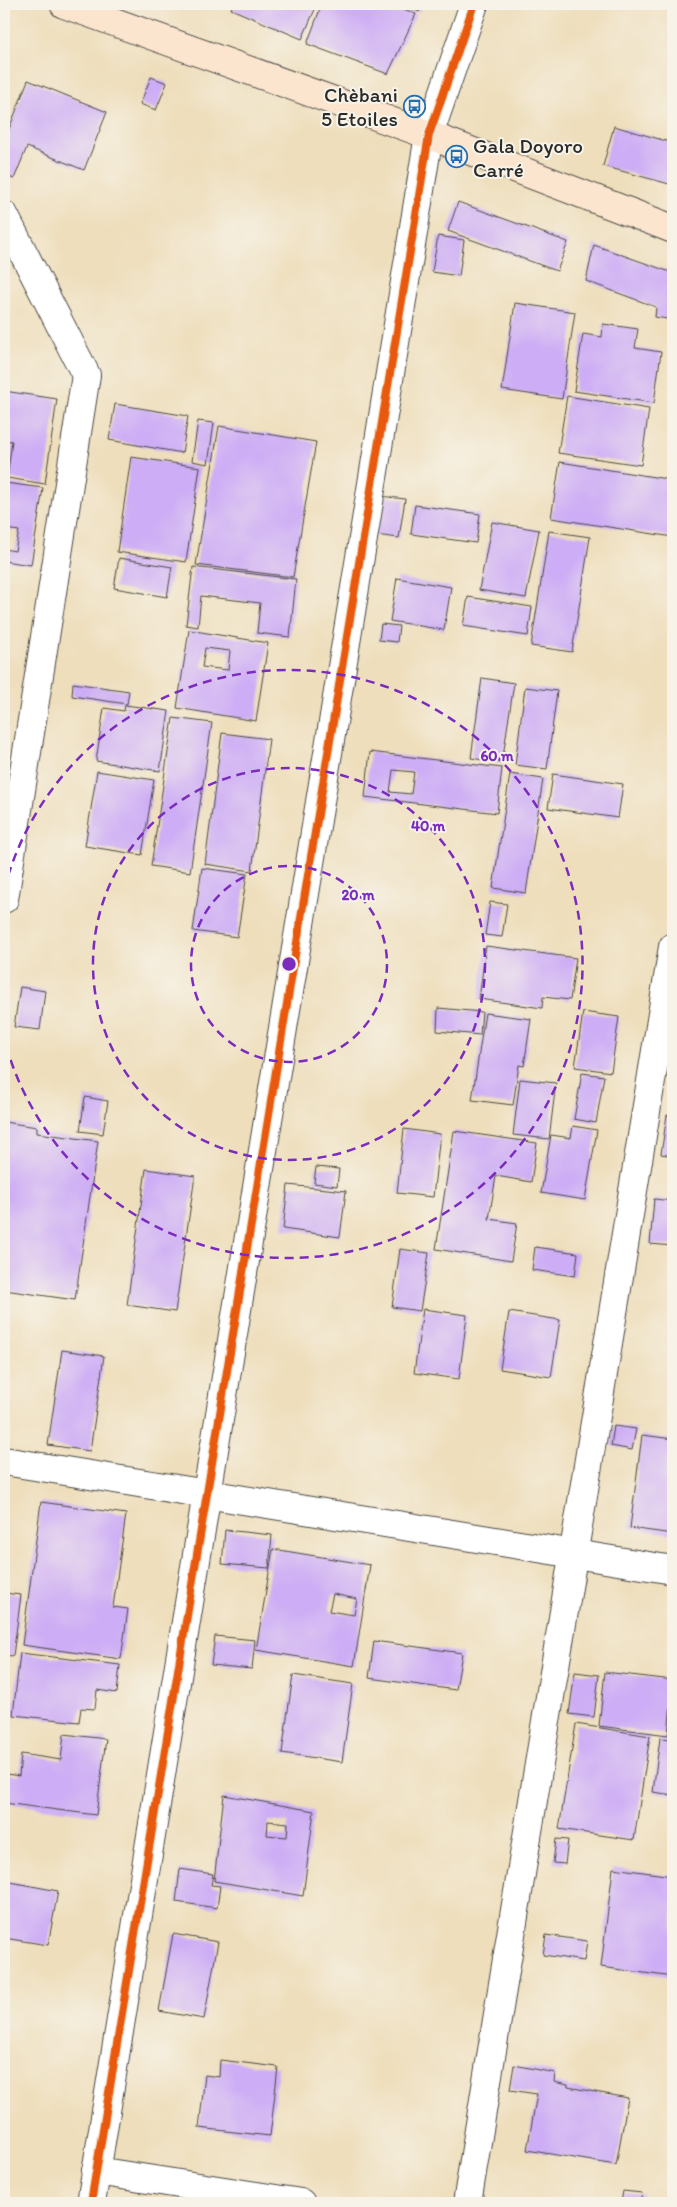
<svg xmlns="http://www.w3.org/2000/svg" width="677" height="2207" font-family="Itim,sans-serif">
<rect width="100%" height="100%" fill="#f7f3e8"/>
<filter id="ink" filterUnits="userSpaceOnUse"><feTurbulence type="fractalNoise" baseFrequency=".02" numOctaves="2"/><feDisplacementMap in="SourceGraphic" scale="10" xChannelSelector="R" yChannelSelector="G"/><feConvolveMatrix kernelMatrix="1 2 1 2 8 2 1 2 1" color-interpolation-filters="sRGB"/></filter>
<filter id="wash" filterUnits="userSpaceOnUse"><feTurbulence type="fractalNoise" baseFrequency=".0096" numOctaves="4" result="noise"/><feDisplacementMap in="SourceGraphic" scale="20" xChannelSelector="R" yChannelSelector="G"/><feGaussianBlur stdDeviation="1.12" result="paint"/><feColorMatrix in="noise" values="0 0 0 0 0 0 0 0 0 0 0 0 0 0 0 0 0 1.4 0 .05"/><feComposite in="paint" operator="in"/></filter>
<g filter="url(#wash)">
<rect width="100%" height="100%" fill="#eedebc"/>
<g id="blocks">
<g fill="#cdadf5" fill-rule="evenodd">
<polygon points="233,4 308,4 316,7 302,39 231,9"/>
<polygon points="322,4 392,4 416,14 388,74 307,44"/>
<polygon points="402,4 423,4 419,12"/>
<polygon points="151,77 167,83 156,110 140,104"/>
<polygon points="28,80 107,112 84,170 27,147 14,179 4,175 4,142"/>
<polygon points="614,126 673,143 673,185 603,166"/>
<polygon points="458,202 568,242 557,271 448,231"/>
<polygon points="438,236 464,240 459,276 432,272"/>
<polygon points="594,245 673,273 673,320 655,317 656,307 586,281"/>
<polygon points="515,303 575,312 562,399 502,390"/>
<polygon points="603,324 638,329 635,348 661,352 654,403 574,391 583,334 602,337"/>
<polygon points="4,391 57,399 45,484 7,478 12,441 4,440"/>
<polygon points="567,396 649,409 641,465 558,453"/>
<polygon points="115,404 188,416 182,453 109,440"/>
<polygon points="198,421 214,423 208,464 192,461"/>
<polygon points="219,426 316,442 293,577 196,565"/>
<polygon points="131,457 200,467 186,562 117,552"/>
<polygon points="560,462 673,480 673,537 551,518"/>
<polygon points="5,483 43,488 31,565 4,561 4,549 15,551 19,531 5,529 4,533"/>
<polygon points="372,495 405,499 399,538 367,534"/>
<polygon points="415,505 480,514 476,543 411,534"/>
<polygon points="492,522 539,530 526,598 479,590"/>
<polygon points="549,531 590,537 572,652 531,646"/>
<polygon points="119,558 172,567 167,597 114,588"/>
<polygon points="193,567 296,579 290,637 257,633 260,603 201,596 198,627 186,625"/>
<polygon points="397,578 451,587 444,630 390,621"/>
<polygon points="468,597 532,607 528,636 463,626"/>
<polygon points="381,624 399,626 397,642 379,640"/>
<path d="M 189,630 L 268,643 L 256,721 L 177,708 ZM 205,648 L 230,651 L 228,670 L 202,667 Z"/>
<polygon points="482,678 514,683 502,763 471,758"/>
<polygon points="73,683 129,691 127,704 72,696"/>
<polygon points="525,687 557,691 547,769 515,765"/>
<polygon points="125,705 169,711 160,771 96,761 104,708 124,711"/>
<polygon points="173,718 212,723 190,872 151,866"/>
<polygon points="222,733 269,739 252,871 205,864"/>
<path d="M 370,752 L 502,768 L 497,813 L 365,797 ZM 393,770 L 414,772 L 411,794 L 390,792 Z"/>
<polygon points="97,771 154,780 142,855 85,846"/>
<polygon points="510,774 543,779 526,893 493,888"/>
<polygon points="553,774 623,784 618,818 548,808"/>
<polygon points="202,868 247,874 237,937 193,931"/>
<polygon points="490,902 507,904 502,937 485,935"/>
<polygon points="486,946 576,958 570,1000 543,997 542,1008 479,999"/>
<polygon points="20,987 45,991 40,1030 14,1027"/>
<polygon points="438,1008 482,1012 480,1035 437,1031"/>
<polygon points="583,1012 619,1017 611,1072 575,1067"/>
<polygon points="485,1013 531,1019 524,1066 519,1065 513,1105 472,1100"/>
<polygon points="582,1073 604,1076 596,1123 574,1119"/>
<polygon points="520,1079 556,1083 549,1139 513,1135"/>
<polygon points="85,1097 108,1101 103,1134 80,1131"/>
<polygon points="667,1115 673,1116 673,1156 661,1154"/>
<polygon points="4,1122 37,1127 37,1133 98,1141 75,1300 4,1290"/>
<polygon points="573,1126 597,1130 585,1200 541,1193 551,1135 571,1138"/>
<polygon points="404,1129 440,1134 433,1197 397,1193"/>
<polygon points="454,1131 537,1143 531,1182 496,1176 489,1219 517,1223 511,1261 436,1249"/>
<polygon points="316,1167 339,1169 337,1186 314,1183"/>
<polygon points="146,1169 195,1176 175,1312 127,1305"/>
<polygon points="288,1185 346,1191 340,1237 283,1229"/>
<polygon points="654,1199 673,1201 673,1246 650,1244"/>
<polygon points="535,1247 578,1253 575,1276 532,1270"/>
<polygon points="400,1249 429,1253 420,1311 392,1307"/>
<polygon points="423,1309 467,1315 459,1379 414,1373"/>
<polygon points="509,1312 560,1320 551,1377 500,1369"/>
<polygon points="62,1350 104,1356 90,1451 48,1445"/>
<polygon points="614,1426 636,1429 632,1450 611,1446"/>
<polygon points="642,1435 673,1439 673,1534 630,1528"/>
<polygon points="41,1502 126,1514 113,1607 128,1609 121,1659 22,1645"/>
<polygon points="225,1530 272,1535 269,1568 222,1564"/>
<path d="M 273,1549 L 370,1565 L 354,1666 L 256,1650 ZM 333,1594 L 357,1599 L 354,1615 L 329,1611 Z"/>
<polygon points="4,1593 21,1595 13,1656 4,1655"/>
<polygon points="215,1636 255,1640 252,1669 211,1665"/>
<polygon points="374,1641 462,1653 456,1690 369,1678"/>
<polygon points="20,1653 120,1665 117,1693 97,1690 95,1709 81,1708 79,1722 13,1715"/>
<polygon points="575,1672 599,1675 594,1717 569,1714"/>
<polygon points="605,1672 673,1680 668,1735 599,1726"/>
<polygon points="293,1675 353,1684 342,1762 282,1753"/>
<polygon points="576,1724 650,1736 634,1840 559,1829"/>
<polygon points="672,1730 673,1795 653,1792 660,1738 671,1739"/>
<polygon points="64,1734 106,1739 96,1815 4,1803 7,1774 19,1776 21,1754 61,1760"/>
<path d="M 224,1795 L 314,1811 L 303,1896 L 214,1881 ZM 268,1821 L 288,1823 L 287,1837 L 267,1835 Z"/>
<polygon points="556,1839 568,1840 565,1864 553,1863"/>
<polygon points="613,1868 673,1876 673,1977 601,1967"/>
<polygon points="180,1869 213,1874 211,1885 220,1886 217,1908 176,1902"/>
<polygon points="5,1881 58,1891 48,1945 4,1938"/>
<polygon points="173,1934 218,1942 204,2019 159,2011"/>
<polygon points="546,1935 587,1941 584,1961 543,1955"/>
<polygon points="220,2060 278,2067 270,2136 199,2128 205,2075 219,2077"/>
<polygon points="514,2065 555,2073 554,2082 568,2085 568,2087 628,2098 616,2165 527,2150 537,2094 510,2090"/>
<polygon points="623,2191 642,2193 640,2203 621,2203"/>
</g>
</g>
</g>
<g filter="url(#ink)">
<use href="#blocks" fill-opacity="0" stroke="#484641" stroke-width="1"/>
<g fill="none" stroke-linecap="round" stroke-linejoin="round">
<defs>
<g id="street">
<polyline points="4,215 86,375 4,899"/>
<polyline points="4,1461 673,1570"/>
<polyline points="96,2171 301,2203"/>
<polyline points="91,2203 429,135 474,4"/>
<polyline points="467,2203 673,947"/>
</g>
<polyline id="secondary" points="64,4 429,135 673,229"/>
</defs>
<use href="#street" stroke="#484641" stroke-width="30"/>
<use href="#secondary" stroke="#484641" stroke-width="30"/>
<use href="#street" stroke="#fff" stroke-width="28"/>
<use href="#secondary" stroke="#fce5cf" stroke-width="28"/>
<defs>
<polyline id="cycleway" points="91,2203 429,135 474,4"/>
</defs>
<use href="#cycleway" stroke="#f7f3e8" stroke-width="11"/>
<use href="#cycleway" stroke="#e8590c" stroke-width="8"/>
</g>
</g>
<g fill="none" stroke="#7b2cbf" stroke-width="2.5" stroke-dasharray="9 6">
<circle cx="289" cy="964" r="98"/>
<circle cx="289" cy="964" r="196"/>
<path d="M4 890A294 294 0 1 1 4 1038"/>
</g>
<defs>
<symbol id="bus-ring" viewBox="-11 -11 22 22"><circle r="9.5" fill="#f7f3e8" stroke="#1f6fb2" stroke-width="1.5"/><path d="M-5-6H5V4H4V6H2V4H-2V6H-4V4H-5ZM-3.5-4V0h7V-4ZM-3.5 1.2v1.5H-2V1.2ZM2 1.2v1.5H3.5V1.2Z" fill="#1f6fb2"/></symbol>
</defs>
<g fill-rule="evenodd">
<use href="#bus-ring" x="402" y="94" width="25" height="25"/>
<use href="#bus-ring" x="444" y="144" width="25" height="25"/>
</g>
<g text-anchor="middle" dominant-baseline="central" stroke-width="4" stroke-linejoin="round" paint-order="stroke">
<g font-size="21" fill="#2b2b2b" stroke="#f7f3e8" text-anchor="end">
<text x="398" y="94">Chèbani<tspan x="398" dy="24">5 Etoiles</tspan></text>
<text x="473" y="145" text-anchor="start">Gala Doyoro<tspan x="473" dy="24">Carré</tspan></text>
</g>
</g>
<circle cx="289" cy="964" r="8" fill="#7b2cbf" stroke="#f7f3e8" stroke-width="2.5"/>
<g font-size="15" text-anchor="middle" font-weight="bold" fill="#7b2cbf" stroke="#f7f3e8" stroke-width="4" stroke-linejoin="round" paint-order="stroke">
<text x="497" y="761">60 m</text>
<text x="428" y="831">40 m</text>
<text x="358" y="900">20 m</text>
</g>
<rect width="677" height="2207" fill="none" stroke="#f7f3e8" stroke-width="20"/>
</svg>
